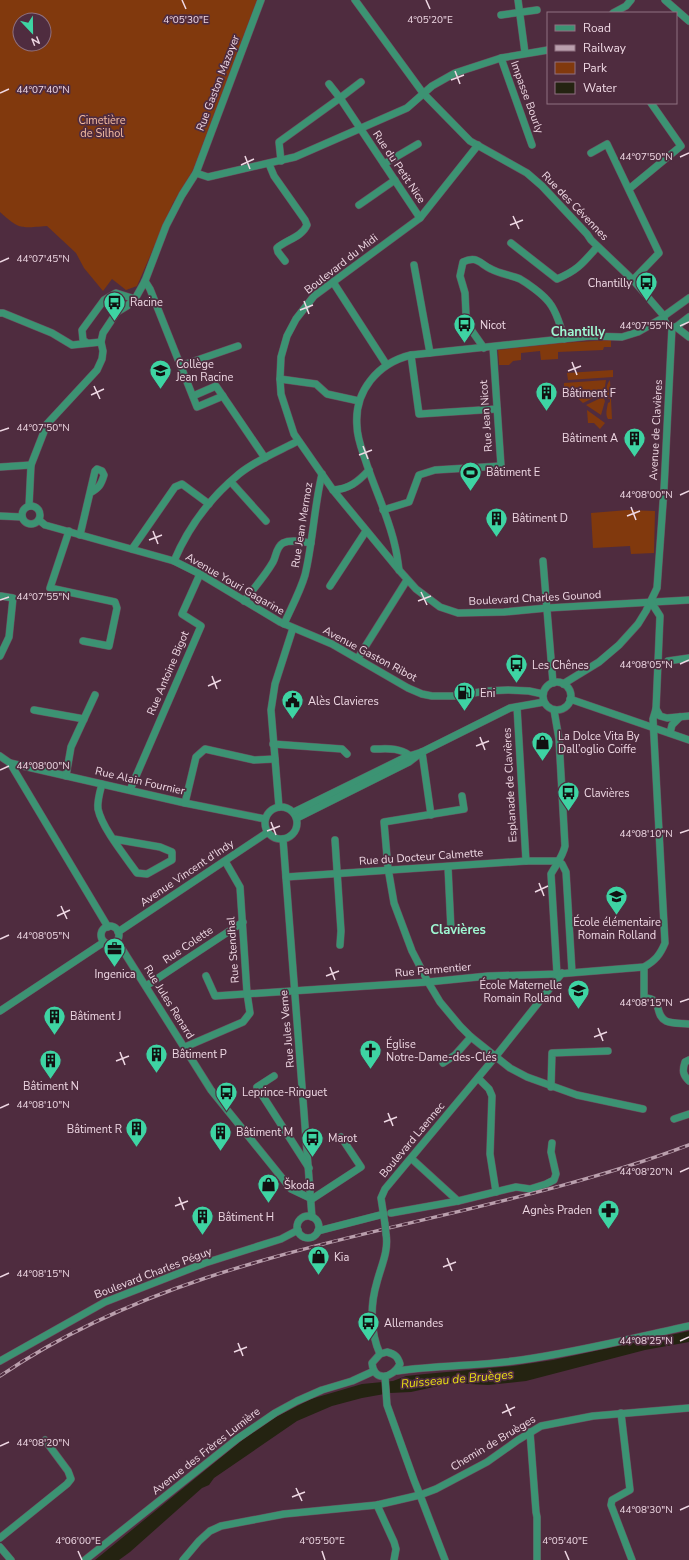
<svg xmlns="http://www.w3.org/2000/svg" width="689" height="1560" font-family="'Nunito Sans',sans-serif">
<rect width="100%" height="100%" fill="#4f2c3f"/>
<g fill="#81390d" fill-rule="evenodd">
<path d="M 0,0 L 257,0 L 193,170 L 173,203 L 137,286 L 126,290 L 112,279 L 103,291 L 84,268 L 76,253 L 47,226 C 20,228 20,230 0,212 ZM 20,20 L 44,20 L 44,44 L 20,44 Z"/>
<polygon points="611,340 611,347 604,347 603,350 558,352 558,359 541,360 540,351 521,353 521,360 513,361 509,365 499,365 498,350 560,343"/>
<polygon points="613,370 613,377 568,380 567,373"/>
<polygon points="606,380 604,393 599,392 597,396 583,403 571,392 564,393 564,383"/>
<path d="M 610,380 L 612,419 L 608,419 C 605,415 607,408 608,403 L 610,402 L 610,399 L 607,398 C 606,392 606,384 610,380 Z"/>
<polygon points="603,397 605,401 601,415 586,405"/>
<polygon points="587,410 605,423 600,429 594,423 588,423"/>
<polygon points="628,510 655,511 654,553 631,554 630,546 593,548 591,513"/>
</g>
<polygon fill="#242311" points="689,1331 689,1342 645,1350 526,1381 488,1385 452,1383 411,1392 390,1393 362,1398 332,1406 297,1421 214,1478 209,1485 202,1488 130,1552 119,1560 95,1560 246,1437 272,1419 311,1399 362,1384 393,1381 406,1376 425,1374 513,1366 553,1360"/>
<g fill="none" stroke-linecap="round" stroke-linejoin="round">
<defs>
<g id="minor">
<polyline points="355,0 423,93 470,141 527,173 542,186 587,234 591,240 633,280 664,316"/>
<polyline points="518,0 525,53"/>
<polyline points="665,0 689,21"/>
<polyline points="613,13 626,6 631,0"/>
<polyline points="501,15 537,10"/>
<polyline points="501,58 532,145"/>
<polyline points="329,84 340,98 420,218"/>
<polyline points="478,145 420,218 314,296 296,319 287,336 281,357 280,379 281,394 294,434 333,490 399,570 416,589 440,607 458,613 504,612 547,608 689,600"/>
<polyline points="591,153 607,144 659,253 633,280"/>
<polyline points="281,161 279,142 340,98 361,82"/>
<path d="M 269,164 L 274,176 L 305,220 L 307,225 C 302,237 286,240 277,248 L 278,252 L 285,261"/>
<polyline points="384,164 418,144"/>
<polyline points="196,173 208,177 295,157 407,108 432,86 455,73 501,58 548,50"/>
<polyline points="629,189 681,146 651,103"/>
<polyline points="359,205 395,180"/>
<path d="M 511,243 L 557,279 C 578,270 583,263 597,247"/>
<polyline points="414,265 430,353"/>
<polyline points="145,281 150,289 197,407 223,396"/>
<polyline points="333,282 386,364"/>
<polyline points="0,313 3,313 52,333 72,345 101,342"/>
<path d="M 672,327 C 668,326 663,322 664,316 L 689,298"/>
<polyline points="672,327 676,327 689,317"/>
<polyline points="676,327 689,337"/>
<polyline points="87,343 83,340 82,330 104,300 116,293 135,299"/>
<path d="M 484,348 L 472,331 L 466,315 L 465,293 L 460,276 L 463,262 C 477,255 480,264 491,269 C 500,274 511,275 520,279 C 527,283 541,293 547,300 C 555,308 561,327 564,339"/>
<polyline points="411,355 419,414 497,409"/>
<polyline points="180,366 238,346"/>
<polyline points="280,379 316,384 327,394 359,401"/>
<polyline points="193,396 216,386 265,458"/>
<polyline points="0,467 31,465"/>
<polyline points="231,482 266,521"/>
<path d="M 333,490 C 349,489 358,482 369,470"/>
<polyline points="29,506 31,465 47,424 97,370 102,359 103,351 101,342 103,333 117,312 127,306 135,299 145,281 166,226 182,195 196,173 261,0"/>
<circle cx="31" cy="515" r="9"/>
<polyline points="383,510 409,502 419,475 435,470 501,466 493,347"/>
<polyline points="0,516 22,517"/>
<polyline points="39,520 45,525 174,561 200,574 280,622 332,644 408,688 422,694 432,696 455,696 486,691 508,690 529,691 543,694"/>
<polyline points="69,531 50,588 115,602 117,608 109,646 83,641"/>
<path d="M 80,535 L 95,471 L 97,469 L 102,471 L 104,475 C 101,485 99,488 90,493"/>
<polyline points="132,549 175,487 182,484 209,504"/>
<path d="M 174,561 C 188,528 211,497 239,474 C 256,460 279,451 298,441"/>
<polyline points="543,561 553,683"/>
<path d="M 399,570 C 398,562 397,554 395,546 C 389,518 376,492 367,465 C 363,452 357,439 357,426 C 354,391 378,363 411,355 L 591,336 L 622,337 L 638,332 L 659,320 L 664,318"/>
<polyline points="330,586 366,531"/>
<path d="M 244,601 C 254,588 265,576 273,562 C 276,557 276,547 283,543 C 291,539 303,542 311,543"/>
<path d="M 284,624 C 291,608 300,592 305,575 C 313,542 314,507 322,474"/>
<polyline points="0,656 9,637 13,598 1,596"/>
<polyline points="358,658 407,580"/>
<polyline points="668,661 689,658"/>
<circle cx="557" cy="696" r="14"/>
<polyline points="563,684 599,662 619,645 638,624 646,611 657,588 664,489 672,327"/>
<polyline points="570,699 689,740"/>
<polyline points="517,707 526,861"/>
<polyline points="656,709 660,716 667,718 689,716"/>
<polyline points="34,710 84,719"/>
<path d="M 554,710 L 559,739 L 565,846 C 563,856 556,865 551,874 L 557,974"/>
<polyline points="670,733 672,725 680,717"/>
<polyline points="273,744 342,749 347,754"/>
<path d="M 374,749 C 386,749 398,747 409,755"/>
<polyline points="422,752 431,815"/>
<polyline points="0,756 10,763 108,927"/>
<polyline points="10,763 185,803 265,819"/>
<polyline points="66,776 71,747 95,695"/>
<path d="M 102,784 C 100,791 97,802 98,809 C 102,828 125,856 137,873 L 147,874 L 172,860 L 172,852 L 160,847 L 114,839"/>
<polyline points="130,790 201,626 182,614 200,574"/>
<polyline points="462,796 464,809 384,822 388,868 394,903 412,951 428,982 440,1002 460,1026 471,1037 510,1068 527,1077 577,1095 643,1109"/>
<polyline points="185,803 196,757 205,749 254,760 275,759"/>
<circle cx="281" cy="823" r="16"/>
<polyline points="279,807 271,710 275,684 293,628"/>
<polyline points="294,812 406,757 422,752 510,708 544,702"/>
<polyline points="297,818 409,762 422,752"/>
<polyline points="283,839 312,1217"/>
<polyline points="335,840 341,931 340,945"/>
<polyline points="558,861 562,864 566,872 572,972"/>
<polyline points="448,867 451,930"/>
<polyline points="286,877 526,861 558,861"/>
<circle cx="110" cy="935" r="9"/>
<polyline points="118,932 268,832"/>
<polyline points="117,941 211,1090 291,1189 312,1199"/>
<path d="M 644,967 L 644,998 C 664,998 653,1014 666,1021 C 672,1024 682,1023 689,1024"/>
<path d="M 206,976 L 215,996 L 428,982 L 488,976 L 557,974 L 644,967 C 655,961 660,955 665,943 L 653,719 L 656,709 L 660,616 L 651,602"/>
<polyline points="146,986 243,922"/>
<polyline points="0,1011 104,942"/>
<polyline points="185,1047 243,1022 250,1013 247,993 240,887 225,861"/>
<path d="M 689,1060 L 685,1062 C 682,1071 683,1075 689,1081"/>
<polyline points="443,1063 455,1055 471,1037"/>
<polyline points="274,1076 257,1087 309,1168"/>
<polyline points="478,1078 489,1089 492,1096 490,1154 496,1192"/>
<polyline points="551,1087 552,1053 608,1051"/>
<polyline points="674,1119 689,1114"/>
<polyline points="412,1159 458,1201"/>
<polyline points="312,1199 361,1167 341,1137"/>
<polyline points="391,1213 458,1201 516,1187 530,1189 546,1184 554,1180 556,1174 551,1152 552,1143"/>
<circle cx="308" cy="1227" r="11"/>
<polyline points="385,1224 381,1198 385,1189 496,1056 562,973"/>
<polyline points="318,1231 384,1214"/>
<path d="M 387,1352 C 395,1354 398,1357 400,1364 C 393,1378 374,1383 372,1363 L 380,1354 Z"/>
<path d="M 380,1354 C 370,1332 370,1305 377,1282 C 381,1266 389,1251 386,1234"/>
<polyline points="0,1361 105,1302 205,1263 281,1239 298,1230"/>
<path d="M 397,1371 C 438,1365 480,1366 521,1360 C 578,1352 633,1338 689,1326"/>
<polyline points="385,1377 387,1405 414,1480 420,1495 445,1560"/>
<polyline points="621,1413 630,1490 612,1500 611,1505 632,1560"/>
<polyline points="530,1432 536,1512 537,1517 537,1560"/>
<polyline points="377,1505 394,1542 396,1549 394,1560"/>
<polyline points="0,1538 67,1484 71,1479 68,1471 45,1440"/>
<polyline points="0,1547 11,1560"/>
<polyline points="85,1560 237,1439 275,1413 297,1401 322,1390 352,1381 374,1371"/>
<polyline points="183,1560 199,1541 210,1531 221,1526 284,1514 377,1505 420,1495 436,1489 487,1462 518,1440 541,1426 593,1416 689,1408"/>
</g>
</defs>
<use href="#minor" stroke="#6c4b5d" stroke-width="8"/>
<use href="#minor" stroke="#3c9373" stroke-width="7"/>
<defs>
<path id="rail" d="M 0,1376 C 205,1237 463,1231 689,1145"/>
</defs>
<use href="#rail" stroke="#ba9fad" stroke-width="3.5"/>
<use href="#rail" stroke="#4f2c3f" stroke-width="2" stroke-dasharray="6" stroke-linecap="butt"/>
<defs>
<polyline id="minor-bridge" points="385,1224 386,1234"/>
</defs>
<use href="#minor-bridge" stroke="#6c4b5d" stroke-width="8" stroke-linecap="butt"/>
<use href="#minor-bridge" stroke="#3c9373" stroke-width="7"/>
</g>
<path fill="none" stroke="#efd8e4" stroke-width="1.5" d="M 182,0 L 186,9M 426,0 L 430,9M 455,71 L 460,84M 451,80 L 464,75M 0,93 L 9,89M 245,156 L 250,169M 680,157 L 689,153M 241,165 L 254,159M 513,216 L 519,229M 510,225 L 523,220M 0,262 L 9,258M 304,301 L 309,314M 300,310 L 313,305M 680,326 L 689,322M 572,362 L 577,375M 568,371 L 581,366M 94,386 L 100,399M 91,395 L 104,389M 0,431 L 9,428M 363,446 L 368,459M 359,455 L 372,450M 680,495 L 689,491M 631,507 L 636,520M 627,516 L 640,511M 153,531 L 158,544M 149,540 L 162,535M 421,592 L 427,605M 0,600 L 9,597M 418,601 L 431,596M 680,664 L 689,660M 212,676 L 217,689M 208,686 L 221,680M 480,737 L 485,750M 476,746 L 489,741M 0,770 L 9,766M 271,822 L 276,835M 267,831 L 280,826M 680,833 L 689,830M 539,883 L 544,896M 535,892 L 548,886M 61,906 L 67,919M 57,916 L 70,910M 0,939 L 9,935M 330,967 L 335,980M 326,976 L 339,971M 680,1002 L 689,999M 598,1028 L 603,1041M 594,1037 L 607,1032M 120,1052 L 125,1065M 116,1061 L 129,1056M 0,1108 L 9,1104M 388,1113 L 393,1126M 384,1122 L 397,1117M 680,1172 L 689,1168M 179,1197 L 184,1210M 175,1206 L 188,1201M 447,1258 L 452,1271M 443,1267 L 456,1262M 0,1277 L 9,1273M 680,1341 L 689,1337M 238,1343 L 243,1356M 234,1352 L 247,1347M 506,1404 L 511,1416M 502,1413 L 515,1407M 0,1446 L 9,1442M 296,1488 L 302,1501M 292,1497 L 305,1492M 680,1510 L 689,1506M 78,1551 L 82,1560M 322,1551 L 325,1560M 565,1551 L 569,1560"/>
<defs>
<symbol id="bus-pin" viewBox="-11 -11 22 30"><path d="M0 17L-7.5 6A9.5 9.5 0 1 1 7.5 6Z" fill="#3ed4a3" stroke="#4f2c3f"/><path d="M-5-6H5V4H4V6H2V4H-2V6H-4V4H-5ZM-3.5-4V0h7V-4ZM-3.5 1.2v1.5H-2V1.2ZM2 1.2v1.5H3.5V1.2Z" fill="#111"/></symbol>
<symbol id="school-pin" viewBox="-11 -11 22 30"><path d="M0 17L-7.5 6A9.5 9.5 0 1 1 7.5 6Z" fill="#3ed4a3" stroke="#4f2c3f"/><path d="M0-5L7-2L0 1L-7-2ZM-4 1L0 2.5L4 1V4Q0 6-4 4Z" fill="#111"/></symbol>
<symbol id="building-pin" viewBox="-11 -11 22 30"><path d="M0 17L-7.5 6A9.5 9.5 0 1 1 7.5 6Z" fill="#3ed4a3" stroke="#4f2c3f"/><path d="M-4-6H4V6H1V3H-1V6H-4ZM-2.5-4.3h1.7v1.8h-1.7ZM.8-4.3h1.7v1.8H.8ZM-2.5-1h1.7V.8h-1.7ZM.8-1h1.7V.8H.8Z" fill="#111"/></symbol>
<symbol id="stadium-pin" viewBox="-11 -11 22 30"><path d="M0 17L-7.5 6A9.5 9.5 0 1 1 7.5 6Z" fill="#3ed4a3" stroke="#4f2c3f"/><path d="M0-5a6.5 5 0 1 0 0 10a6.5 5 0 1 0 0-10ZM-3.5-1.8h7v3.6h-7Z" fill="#111"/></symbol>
<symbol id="fuel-pin" viewBox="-11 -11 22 30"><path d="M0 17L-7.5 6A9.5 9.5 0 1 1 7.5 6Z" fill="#3ed4a3" stroke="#4f2c3f"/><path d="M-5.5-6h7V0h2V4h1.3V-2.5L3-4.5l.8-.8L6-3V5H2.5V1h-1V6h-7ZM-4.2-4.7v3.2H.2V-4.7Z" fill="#111"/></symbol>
<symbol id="civic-pin" viewBox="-11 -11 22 30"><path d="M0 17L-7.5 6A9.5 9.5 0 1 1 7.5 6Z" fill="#3ed4a3" stroke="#4f2c3f"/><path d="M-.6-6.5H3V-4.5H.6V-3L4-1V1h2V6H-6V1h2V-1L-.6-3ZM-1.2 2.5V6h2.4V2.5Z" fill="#111"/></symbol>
<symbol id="shop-pin" viewBox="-11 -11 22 30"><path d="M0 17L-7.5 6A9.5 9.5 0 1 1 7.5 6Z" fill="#3ed4a3" stroke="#4f2c3f"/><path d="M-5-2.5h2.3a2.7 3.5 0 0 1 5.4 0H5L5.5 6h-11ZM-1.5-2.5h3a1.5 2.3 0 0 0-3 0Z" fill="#111"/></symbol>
<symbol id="office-pin" viewBox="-11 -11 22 30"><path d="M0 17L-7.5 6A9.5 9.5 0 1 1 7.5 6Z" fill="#3ed4a3" stroke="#4f2c3f"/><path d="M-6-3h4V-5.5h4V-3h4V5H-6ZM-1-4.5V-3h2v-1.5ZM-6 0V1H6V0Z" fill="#111"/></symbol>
<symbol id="church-pin" viewBox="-11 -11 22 30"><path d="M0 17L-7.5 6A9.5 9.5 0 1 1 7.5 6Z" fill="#3ed4a3" stroke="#4f2c3f"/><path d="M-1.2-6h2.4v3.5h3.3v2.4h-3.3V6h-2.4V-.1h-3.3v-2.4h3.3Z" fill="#111"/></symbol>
<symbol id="pharmacy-pin" viewBox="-11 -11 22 30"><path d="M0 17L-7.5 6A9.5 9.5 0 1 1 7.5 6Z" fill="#3ed4a3" stroke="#4f2c3f"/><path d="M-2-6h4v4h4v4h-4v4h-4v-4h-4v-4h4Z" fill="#111"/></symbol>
</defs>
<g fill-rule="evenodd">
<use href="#bus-pin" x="634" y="270" width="25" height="34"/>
<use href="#bus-pin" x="102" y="290" width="25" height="34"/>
<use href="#bus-pin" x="452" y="312" width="25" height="34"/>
<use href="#school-pin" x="148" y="358" width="25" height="34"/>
<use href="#building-pin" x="534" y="380" width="25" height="34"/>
<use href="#building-pin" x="622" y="426" width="25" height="34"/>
<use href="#stadium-pin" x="458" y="460" width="25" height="34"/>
<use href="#building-pin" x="484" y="506" width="25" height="34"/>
<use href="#bus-pin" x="504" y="652" width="25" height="34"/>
<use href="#fuel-pin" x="452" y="680" width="25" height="34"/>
<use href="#civic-pin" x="280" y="688" width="25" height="34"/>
<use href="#shop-pin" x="530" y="730" width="25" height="34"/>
<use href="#bus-pin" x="556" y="780" width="25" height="34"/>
<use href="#school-pin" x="604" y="884" width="25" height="34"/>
<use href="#office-pin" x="102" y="936" width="25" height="34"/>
<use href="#school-pin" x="566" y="978" width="25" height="34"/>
<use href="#building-pin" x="42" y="1004" width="25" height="34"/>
<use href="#church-pin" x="358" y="1038" width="25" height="34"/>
<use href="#building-pin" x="144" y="1042" width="25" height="34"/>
<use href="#building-pin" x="38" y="1048" width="25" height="34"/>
<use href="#bus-pin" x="214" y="1080" width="25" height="34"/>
<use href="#building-pin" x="124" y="1116" width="25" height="34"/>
<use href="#building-pin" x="208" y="1120" width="25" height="34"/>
<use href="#bus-pin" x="300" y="1126" width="25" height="34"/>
<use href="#shop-pin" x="256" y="1172" width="25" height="34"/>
<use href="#pharmacy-pin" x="596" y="1198" width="25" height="34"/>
<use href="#building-pin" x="190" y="1204" width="25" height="34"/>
<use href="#shop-pin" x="306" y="1244" width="25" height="34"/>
<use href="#bus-pin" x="356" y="1310" width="25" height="34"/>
</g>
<g text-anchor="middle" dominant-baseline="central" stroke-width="3.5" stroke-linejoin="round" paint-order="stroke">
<g font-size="11" fill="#efd8e4" stroke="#4f2c3f">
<text transform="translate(218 83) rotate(-69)">Rue Gaston Mazoyer</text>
<text transform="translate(527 97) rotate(70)">Impasse Bourly</text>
<text transform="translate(399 167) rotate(56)">Rue du Petit Nice</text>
<text transform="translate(575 206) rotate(46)">Rue des Cévennes</text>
<text transform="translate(341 264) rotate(-38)">Boulevard du Midi</text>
<text transform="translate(486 416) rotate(-94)">Rue Jean Nicot</text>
<text transform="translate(656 430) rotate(-87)">Avenue de Clavières</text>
<text transform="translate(302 525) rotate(-81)">Rue Jean Mermoz</text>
<text transform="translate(235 584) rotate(30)">Avenue Youri Gagarine</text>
<text transform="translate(535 598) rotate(-3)">Boulevard Charles Gounod</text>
<text transform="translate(370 654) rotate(28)">Avenue Gaston Ribot</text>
<text transform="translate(168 673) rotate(-67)">Rue Antoine Bigot</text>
<text transform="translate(140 781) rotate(13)">Rue Alain Fournier</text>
<text transform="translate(510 785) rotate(-93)">Esplanade de Clavières</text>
<text transform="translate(421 857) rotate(-4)">Rue du Docteur Calmette</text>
<text transform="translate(187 873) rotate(-34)">Avenue Vincent d'Indy</text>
<text transform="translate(188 945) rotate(-34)">Rue Colette</text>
<text transform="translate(233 950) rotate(-94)">Rue Stendhal</text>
<text transform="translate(433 970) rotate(-5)">Rue Parmentier</text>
<text transform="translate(169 1002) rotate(58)">Rue Jules Renard</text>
<text transform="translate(287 1029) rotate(-95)">Rue Jules Verne</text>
<text transform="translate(412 1140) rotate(-50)">Boulevard Laennec</text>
<text transform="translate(153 1273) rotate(-21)">Boulevard Charles Péguy</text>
<text transform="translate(493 1443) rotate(-31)">Chemin de Bruèges</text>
<text transform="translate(206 1451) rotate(-38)">Avenue des Frères Lumière</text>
</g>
<g font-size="11" fill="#f4bca2" stroke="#4f2c3f">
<text x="102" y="120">Cimetière<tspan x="102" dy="13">de Silhol</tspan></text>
</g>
<g font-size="11" fill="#efd8e4" stroke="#4f2c3f" text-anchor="start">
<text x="632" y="283" text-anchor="end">Chantilly</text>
<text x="130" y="302">Racine</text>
<text x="480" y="325">Nicot</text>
<text x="176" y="364">Collège<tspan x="176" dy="13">Jean Racine</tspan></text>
<text x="562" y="393">Bâtiment F</text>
<text x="618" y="438" text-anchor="end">Bâtiment A</text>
<text x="486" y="472">Bâtiment E</text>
<text x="512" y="518">Bâtiment D</text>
<text x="532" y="665">Les Chênes</text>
<text x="480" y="693">Eni</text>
<text x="308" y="701">Alès Clavieres</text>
<text x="558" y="736">La Dolce Vita By<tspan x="558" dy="13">Dall’oglio Coiffe</tspan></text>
<text x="584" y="793">Clavières</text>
<text x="617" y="922" text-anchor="middle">École élémentaire<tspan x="617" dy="13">Romain Rolland</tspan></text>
<text x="115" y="974" text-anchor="middle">Ingenica</text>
<text x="562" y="985" text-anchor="end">École Maternelle<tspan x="562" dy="13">Romain Rolland</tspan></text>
<text x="70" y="1016">Bâtiment J</text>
<text x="386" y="1044">Église<tspan x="386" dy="13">Notre-Dame-des-Clés</tspan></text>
<text x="172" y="1054">Bâtiment P</text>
<text x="51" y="1086" text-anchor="middle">Bâtiment N</text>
<text x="242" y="1092">Leprince-Ringuet</text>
<text x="122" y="1129" text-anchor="end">Bâtiment R</text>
<text x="236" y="1132">Bâtiment M</text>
<text x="328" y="1138">Marot</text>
<text x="284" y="1185">Škoda</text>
<text x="592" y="1210" text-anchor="end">Agnès Praden</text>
<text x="218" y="1217">Bâtiment H</text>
<text x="334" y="1257">Kia</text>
<text x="384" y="1323">Allemandes</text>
</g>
<g font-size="12" font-style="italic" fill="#e9df13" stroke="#4f2c3f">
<text transform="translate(457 1379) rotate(-5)">Ruisseau de Bruèges</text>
</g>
<g font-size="13" font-weight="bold" fill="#9ef7d2" stroke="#4f2c3f">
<text x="578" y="332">Chantilly</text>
<text x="458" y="930">Clavières</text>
</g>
</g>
<g font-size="10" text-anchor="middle" fill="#efd8e4" stroke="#4f2c3f" stroke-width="3.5" stroke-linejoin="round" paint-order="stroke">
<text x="186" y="23">4°05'30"E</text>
<text x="430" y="23">4°05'20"E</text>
<text x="43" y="93">44°07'40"N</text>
<text x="646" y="160">44°07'50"N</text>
<text x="43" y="262">44°07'45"N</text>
<text x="646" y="329">44°07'55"N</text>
<text x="43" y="431">44°07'50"N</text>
<text x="646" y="498">44°08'00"N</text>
<text x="43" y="600">44°07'55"N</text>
<text x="646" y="668">44°08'05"N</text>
<text x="43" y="769">44°08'00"N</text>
<text x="646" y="837">44°08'10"N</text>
<text x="43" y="939">44°08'05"N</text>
<text x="646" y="1006">44°08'15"N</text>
<text x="43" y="1108">44°08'10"N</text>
<text x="646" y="1175">44°08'20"N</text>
<text x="43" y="1277">44°08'15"N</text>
<text x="646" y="1344">44°08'25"N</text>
<text x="43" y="1446">44°08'20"N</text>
<text x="646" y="1513">44°08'30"N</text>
<text x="78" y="1544">4°06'00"E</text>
<text x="322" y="1544">4°05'50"E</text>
<text x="565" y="1544">4°05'40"E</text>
</g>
<rect x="547" y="12" width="130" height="92" fill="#4f2c3f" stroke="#8f7181"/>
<rect x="555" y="25" width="20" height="6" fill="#3c9373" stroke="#8f7181"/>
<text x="583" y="32" font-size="12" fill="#efd8e4">Road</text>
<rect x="555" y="45" width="20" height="6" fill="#ba9fad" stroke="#8f7181"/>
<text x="583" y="52" font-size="12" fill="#efd8e4">Railway</text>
<rect x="555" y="62" width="20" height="12" fill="#81390d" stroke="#8f7181"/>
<text x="583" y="72" font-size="12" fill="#efd8e4">Park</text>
<rect x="555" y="82" width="20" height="12" fill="#242311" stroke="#8f7181"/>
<text x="583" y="92" font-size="12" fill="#efd8e4">Water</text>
<g transform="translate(32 32) rotate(158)"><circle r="19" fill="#4f2c3f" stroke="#8f7181"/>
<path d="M0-3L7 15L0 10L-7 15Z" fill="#3ed4a3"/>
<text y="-6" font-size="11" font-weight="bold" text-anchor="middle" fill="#efd8e4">N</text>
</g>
</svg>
